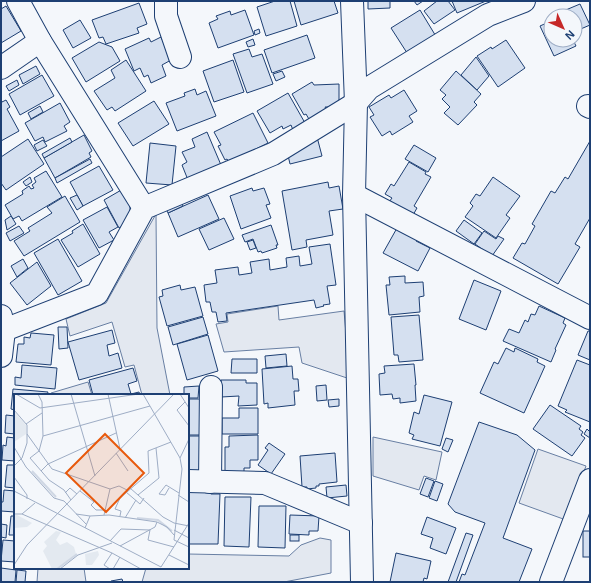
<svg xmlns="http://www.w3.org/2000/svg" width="591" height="583" font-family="Helvetica,sans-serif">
<rect width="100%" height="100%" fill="#f4f7fb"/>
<g fill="#e3e8f0" stroke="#687fa3">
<polygon points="156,214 157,328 170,395 142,395 134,365 125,367 112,322 70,336 66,319 106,303"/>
<polygon points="278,306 279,320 344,311 350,379 302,363 299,347 224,352 216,324 228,322 227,314"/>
<polygon points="88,382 92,395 51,395 51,393"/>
<polygon points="373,437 442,452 436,480 424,476 419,490 373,476"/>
<polygon points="538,449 586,466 566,520 519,503"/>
<polygon points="320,538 331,540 331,573 284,582 142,582 146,568 188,568 188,554 289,556 301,545"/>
<polygon points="38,568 84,568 86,582 37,582"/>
</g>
<g fill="#d5e0f0" stroke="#1d3f73">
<polygon points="275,1 290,1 297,26 266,36 257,7"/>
<polygon points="294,1 334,1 338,13 301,25"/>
<polygon points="368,1 390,1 390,8 368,9"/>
<polygon points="414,1 423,1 417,5"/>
<polygon points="437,1 448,1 455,10 434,24 424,11"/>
<polygon points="452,1 486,1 457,13"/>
<polygon points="139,3 147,24 137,28 139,33 106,44 103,37 99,38 92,20"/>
<polygon points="580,4 590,25 576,31 575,28 575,16 563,16 561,12"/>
<polygon points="6,6 21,31 1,43 1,9"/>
<polygon points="245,10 254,35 218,48 209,23 218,19 216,16 230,11 231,15"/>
<polygon points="420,10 437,38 409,56 391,28"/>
<polygon points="80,20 91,38 73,48 63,30"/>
<polygon points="551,21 551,40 573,40 576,46 554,56 540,26"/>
<polygon points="259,29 260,33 255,35 254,31"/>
<polygon points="307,35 315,58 272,73 264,50"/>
<polygon points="161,37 171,60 162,65 166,76 151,83 148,75 144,77 140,68 134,71 125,49 149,38 151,42"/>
<polygon points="253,39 255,45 248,47 246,42"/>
<polygon points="506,40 525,68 498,87 477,56 491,47 492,49"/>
<polygon points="99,42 112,47 120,61 86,82 72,58"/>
<polygon points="249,49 252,57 262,54 273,84 247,93 233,54"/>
<polygon points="476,57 489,76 477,90 461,75"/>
<polygon points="126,60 146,91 115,111 112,107 107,110 94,91 115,78 111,70"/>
<polygon points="233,60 244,92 214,102 203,71"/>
<polygon points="36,66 40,74 23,84 19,75"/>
<polygon points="282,71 285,77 276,81 273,74"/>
<polygon points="456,71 481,94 474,102 477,105 458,125 444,113 450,107 442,99 446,95 440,90"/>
<polygon points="42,75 54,96 20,115 9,94"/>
<polygon points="17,80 19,85 9,91 6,86"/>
<polygon points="312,82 314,85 339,84 339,107 325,107 327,111 310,121 306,114 304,115 292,94"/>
<polygon points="195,89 197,95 206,91 216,116 177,131 166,103 185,96 184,93"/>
<polygon points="404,90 417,111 409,116 413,122 392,135 390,131 382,136 370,117 374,115 369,107 389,95 391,98"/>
<polygon points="288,93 305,123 293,130 291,125 283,129 282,126 270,133 257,111"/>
<polygon points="1,99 2,102 6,100 10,107 7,109 19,131 1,141"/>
<polygon points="154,101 169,124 133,146 118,123"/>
<polygon points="60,103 70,122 64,126 67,131 45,142 43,137 35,141 25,123"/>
<polygon points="40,106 43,112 31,119 28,113"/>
<polygon points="253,113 268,143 229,162 227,159 225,160 218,146 221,145 214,132"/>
<polygon points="207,132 221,165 188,180 182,165 187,162 182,152 195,147 192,139"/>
<polygon points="84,135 92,151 89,153 91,157 55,178 44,158"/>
<polygon points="317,137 322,156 290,164 287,151"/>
<polygon points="70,138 72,142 44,158 42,154"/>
<polygon points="28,139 44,164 6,190 1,183 1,157"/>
<polygon points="43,140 47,146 37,151 34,145"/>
<polygon points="590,141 590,218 575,244 580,247 558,284 513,258 522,243 525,244 535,226 532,224 551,191 555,193 565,177 568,179"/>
<polygon points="150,143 176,146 172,185 146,183"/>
<polygon points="414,145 436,158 428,172 405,159"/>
<polygon points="90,159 92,163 57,183 55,178"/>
<polygon points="409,162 426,172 425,174 431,177 414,206 417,208 413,215 389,202 392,198 385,194 391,184 394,186"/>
<polygon points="99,166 113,190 83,206 70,182"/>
<polygon points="46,171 62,197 22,221 19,216 13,219 5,205 23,194 22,191 29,186 31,189 34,188 32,185 36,182 34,178"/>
<polygon points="30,177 32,182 26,186 23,182"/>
<polygon points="493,177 520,196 506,215 510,218 496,238 465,217 473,206 470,203 476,194 480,196"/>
<polygon points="328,182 329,188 339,186 343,209 329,211 333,235 306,240 307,247 292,250 282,191"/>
<polygon points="252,188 253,191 264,188 270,204 266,205 271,218 241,229 230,196"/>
<polygon points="123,189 130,202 130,213 127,224 119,228 104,200"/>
<polygon points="77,195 83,206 77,210 70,198"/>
<polygon points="208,195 219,219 178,237 168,213"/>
<polygon points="65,196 80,222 24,256 14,241 30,231 28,228 52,213 47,207"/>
<polygon points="179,197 183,206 168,213 164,205"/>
<polygon points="107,207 118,227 109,232 114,240 99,248 83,220"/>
<polygon points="11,216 16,224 7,230 5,220"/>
<polygon points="224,218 234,239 209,250 199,229"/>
<polygon points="464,220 482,233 474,244 456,231"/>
<polygon points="83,224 100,254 78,267 61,240 73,233 72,231"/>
<polygon points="271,225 278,245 276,245 277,248 262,253 261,251 258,252 253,239 245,242 242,235"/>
<polygon points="19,226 24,233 10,241 6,233"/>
<polygon points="397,228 418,238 416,241 430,248 418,271 383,253"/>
<polygon points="484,231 496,239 498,236 504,239 492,256 475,244"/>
<polygon points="58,239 82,281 58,295 34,253"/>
<polygon points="253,240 256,248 250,250 247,242"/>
<polygon points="330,244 336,285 327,286 330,304 323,305 324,306 316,308 314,300 226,313 227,321 218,322 216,312 212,312 210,302 206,302 204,285 217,283 215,270 238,267 239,275 252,273 250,262 269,259 270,270 287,267 286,258 299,256 300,266 312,264 309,247"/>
<polygon points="23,259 28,268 17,277 11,266"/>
<polygon points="37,262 51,286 27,305 10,283"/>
<polygon points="405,276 405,283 423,282 424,296 419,297 420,312 389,315 386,285 390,285 389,277"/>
<polygon points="474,280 501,291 486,330 459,319"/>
<polygon points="180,285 181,290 195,287 203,316 167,326 159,297 163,296 162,290"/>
<polygon points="539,306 565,318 563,323 566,325 555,349 556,350 551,362 503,341 509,329 519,333 525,320 528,322 531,314 535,315"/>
<polygon points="419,315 423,360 399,362 398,355 394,355 391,317"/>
<polygon points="203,317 208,334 173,345 168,327"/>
<polygon points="58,327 67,327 68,348 59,349"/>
<polygon points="112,330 115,343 107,345 109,356 118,353 122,368 79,380 68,342"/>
<polygon points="588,331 590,331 590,360 578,355"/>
<polygon points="31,333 54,335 51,365 16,362 18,344 24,344 24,337 30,338"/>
<polygon points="208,335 218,371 187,380 177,344"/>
<polygon points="506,348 514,352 515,348 538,359 537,362 545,366 524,413 480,393 494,362 498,364"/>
<polygon points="286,354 287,366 266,368 265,356"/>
<polygon points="232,359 257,359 257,373 231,373"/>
<polygon points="577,360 590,365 590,422 565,412 567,410 558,406"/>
<polygon points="414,364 416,385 415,385 416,401 400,403 400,398 393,399 392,394 380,395 379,374 385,373 384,366"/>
<polygon points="22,365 57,368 55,389 15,385 15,377 21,378"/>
<polygon points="292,366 293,379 298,379 299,391 294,391 295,405 268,408 268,403 264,404 262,369"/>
<polygon points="133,368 137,381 128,384 131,394 139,392 140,395 93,395 89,380"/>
<polygon points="221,380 246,380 246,383 257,383 257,405 238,406 239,396 221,397"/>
<polygon points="326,385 327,400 317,401 316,386"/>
<polygon points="199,386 198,398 188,398 188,395 184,395 184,387"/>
<polygon points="13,389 48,392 47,395 15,395 15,410 11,409"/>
<polygon points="424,395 452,402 440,446 412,439 414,435 409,433 414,412 419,414"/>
<polygon points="188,399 203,399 204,435 188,435"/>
<polygon points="339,399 339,406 329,407 328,400"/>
<polygon points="550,405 581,426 579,429 583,432 581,435 585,438 572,456 533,429"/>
<polygon points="239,408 258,408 258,434 222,434 222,418 239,418"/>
<polygon points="6,415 15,416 15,434 5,433"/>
<polygon points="479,422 517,435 535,450 503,538 532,549 519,582 459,582 462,574 465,575 485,523 455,512 448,504"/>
<polygon points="587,429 590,432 590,438 584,434"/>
<polygon points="258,435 258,460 250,460 250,468 244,468 244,472 225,472 225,447 229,447 229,436"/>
<polygon points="188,436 205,436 200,472 188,472"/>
<polygon points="7,437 15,438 15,461 2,460 3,445 6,446"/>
<polygon points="446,438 453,440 448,452 442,449"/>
<polygon points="269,443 285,454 271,474 258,465 268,450 265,448"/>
<polygon points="335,453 337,482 319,484 319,486 316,486 316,488 307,489 307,487 302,487 300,456"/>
<polygon points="7,465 15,465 15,488 5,487"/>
<polygon points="426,478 434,481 428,497 420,494"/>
<polygon points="435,481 443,484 437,501 429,498"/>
<polygon points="346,485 347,496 327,498 326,487"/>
<polygon points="188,488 204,488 211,494 220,494 218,544 188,544"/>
<polygon points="4,490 15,491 15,512 1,511 1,502 3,502"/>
<polygon points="225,497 251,497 249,547 224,546"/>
<polygon points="259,506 286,506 285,548 258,547"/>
<polygon points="290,515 319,516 318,531 309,531 309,535 289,534"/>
<polygon points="11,516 15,516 15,535 9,535"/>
<polygon points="427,517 456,528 446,554 430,548 433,538 421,534"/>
<polygon points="1,524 7,525 6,538 1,537"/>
<rect x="583" y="531" width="7" height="26"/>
<polygon points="466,533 473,535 456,582 448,582"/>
<rect x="290" y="535" width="9" height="6"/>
<polygon points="3,540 15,541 15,562 1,561"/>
<polygon points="396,553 431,561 427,579 424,578 423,582 390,582"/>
<polygon points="1,568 16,570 15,582 1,582"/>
<polygon points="17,570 26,571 25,582 16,582"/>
<polygon points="122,579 123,582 111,582 111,581"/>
</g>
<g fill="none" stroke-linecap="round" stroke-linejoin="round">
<defs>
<g id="minor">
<polyline points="18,1 40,41 144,208"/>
<polyline points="166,1 166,16 180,57"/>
<polyline points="352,1 356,103 354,195 362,582"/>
<polyline points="1,68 40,41"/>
<polyline points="588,106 590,107"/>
<polyline points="354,195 590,318"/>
<polyline points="4,330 97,294 144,208 273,154 356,103 369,88 488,15 524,1"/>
<polyline points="1,356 4,330 1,316"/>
<polyline points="188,481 265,483 361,523"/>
<polyline points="210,482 211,387"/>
<polyline points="551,582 590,480"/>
</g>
</defs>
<use href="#minor" stroke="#1d3f73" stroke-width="24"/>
<use href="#minor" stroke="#f4f7fb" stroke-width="22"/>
</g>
<g transform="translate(14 394)">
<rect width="175" height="175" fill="#f4f7fb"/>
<path d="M 0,17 L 12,31 L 12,40 L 0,48 ZM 0,121 L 3,121 L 18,129 L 13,133 L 0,134 ZM 42,137 L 47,138 L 42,146 L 46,151 L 53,148 L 60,153 L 62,160 L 42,175 L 38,175 L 29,157 L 33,152 L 30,148 ZM 84,157 L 85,161 L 78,171 L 72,171 L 71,160 Z" fill="#e3e9f0"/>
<path fill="none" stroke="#cfd7e4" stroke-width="2" d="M 18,77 L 42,103M 123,124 L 144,126 L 158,137M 43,175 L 63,160"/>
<path fill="none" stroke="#9eadc5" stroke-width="1" d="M 2,0 L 26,14 L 125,0M 24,0 L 28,8 L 29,42 L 136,12M 57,0 L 81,82M 94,0 L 106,55M 129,0 L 166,64 L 168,75 L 160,146 L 175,153M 166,0 L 175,14M 171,8 L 163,16 L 175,32M 0,16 L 13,31 L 13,49 L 8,64 L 0,72M 12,30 L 28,19M 13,40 L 38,75 L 96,95 L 105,92 L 113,96M 29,42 L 25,57 L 16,64 L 35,86 L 50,96 L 57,106M 0,53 L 12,73 L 40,104 L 50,107 L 72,130M 102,59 L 114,77M 166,64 L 175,45M 27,77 L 34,70 L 102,39M 0,83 L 13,101 L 13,105M 116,94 L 149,123 L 160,129 L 175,132M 155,94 L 151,101 L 145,100 L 152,91 L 165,99M 0,97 L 147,173 L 175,129M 66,97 L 80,108 L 77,111 L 82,116 L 91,116M 112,98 L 126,110 L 130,104M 51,99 L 56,94 L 63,100M 124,101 L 145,84 L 142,54M 164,101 L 175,108M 0,120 L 8,120 L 21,109M 8,120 L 98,159 L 127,175M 62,120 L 76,122M 90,121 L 96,95M 106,122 L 107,117 L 101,115 L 106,104 L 135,79 L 134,57 L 157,48M 111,124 L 122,106M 71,134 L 76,122 L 95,121 L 143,128 L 153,133 L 160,141M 160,136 L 175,144M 96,147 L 107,135 L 136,136 L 134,146 L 160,153M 106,152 L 141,133 L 143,128M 155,161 L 175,171M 0,171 L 13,151 L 160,0M 46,175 L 64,161 L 98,149M 96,175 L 90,171 L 98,159M 99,175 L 106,163"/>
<path fill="#e8590c" fill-opacity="0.15" stroke="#e8590c" stroke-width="2" d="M 91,40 L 130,79 L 92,118 L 52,79 Z"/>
<rect width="175" height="175" fill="none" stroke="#1d3f73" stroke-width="2"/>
</g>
<rect width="591" height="583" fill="none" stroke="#1d3f73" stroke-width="4"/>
<g transform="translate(563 28) rotate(135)"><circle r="19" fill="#f4f7fb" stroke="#9eadc5"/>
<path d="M0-3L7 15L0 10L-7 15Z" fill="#c62828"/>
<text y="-6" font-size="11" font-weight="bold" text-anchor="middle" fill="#1d3f73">N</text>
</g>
</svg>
